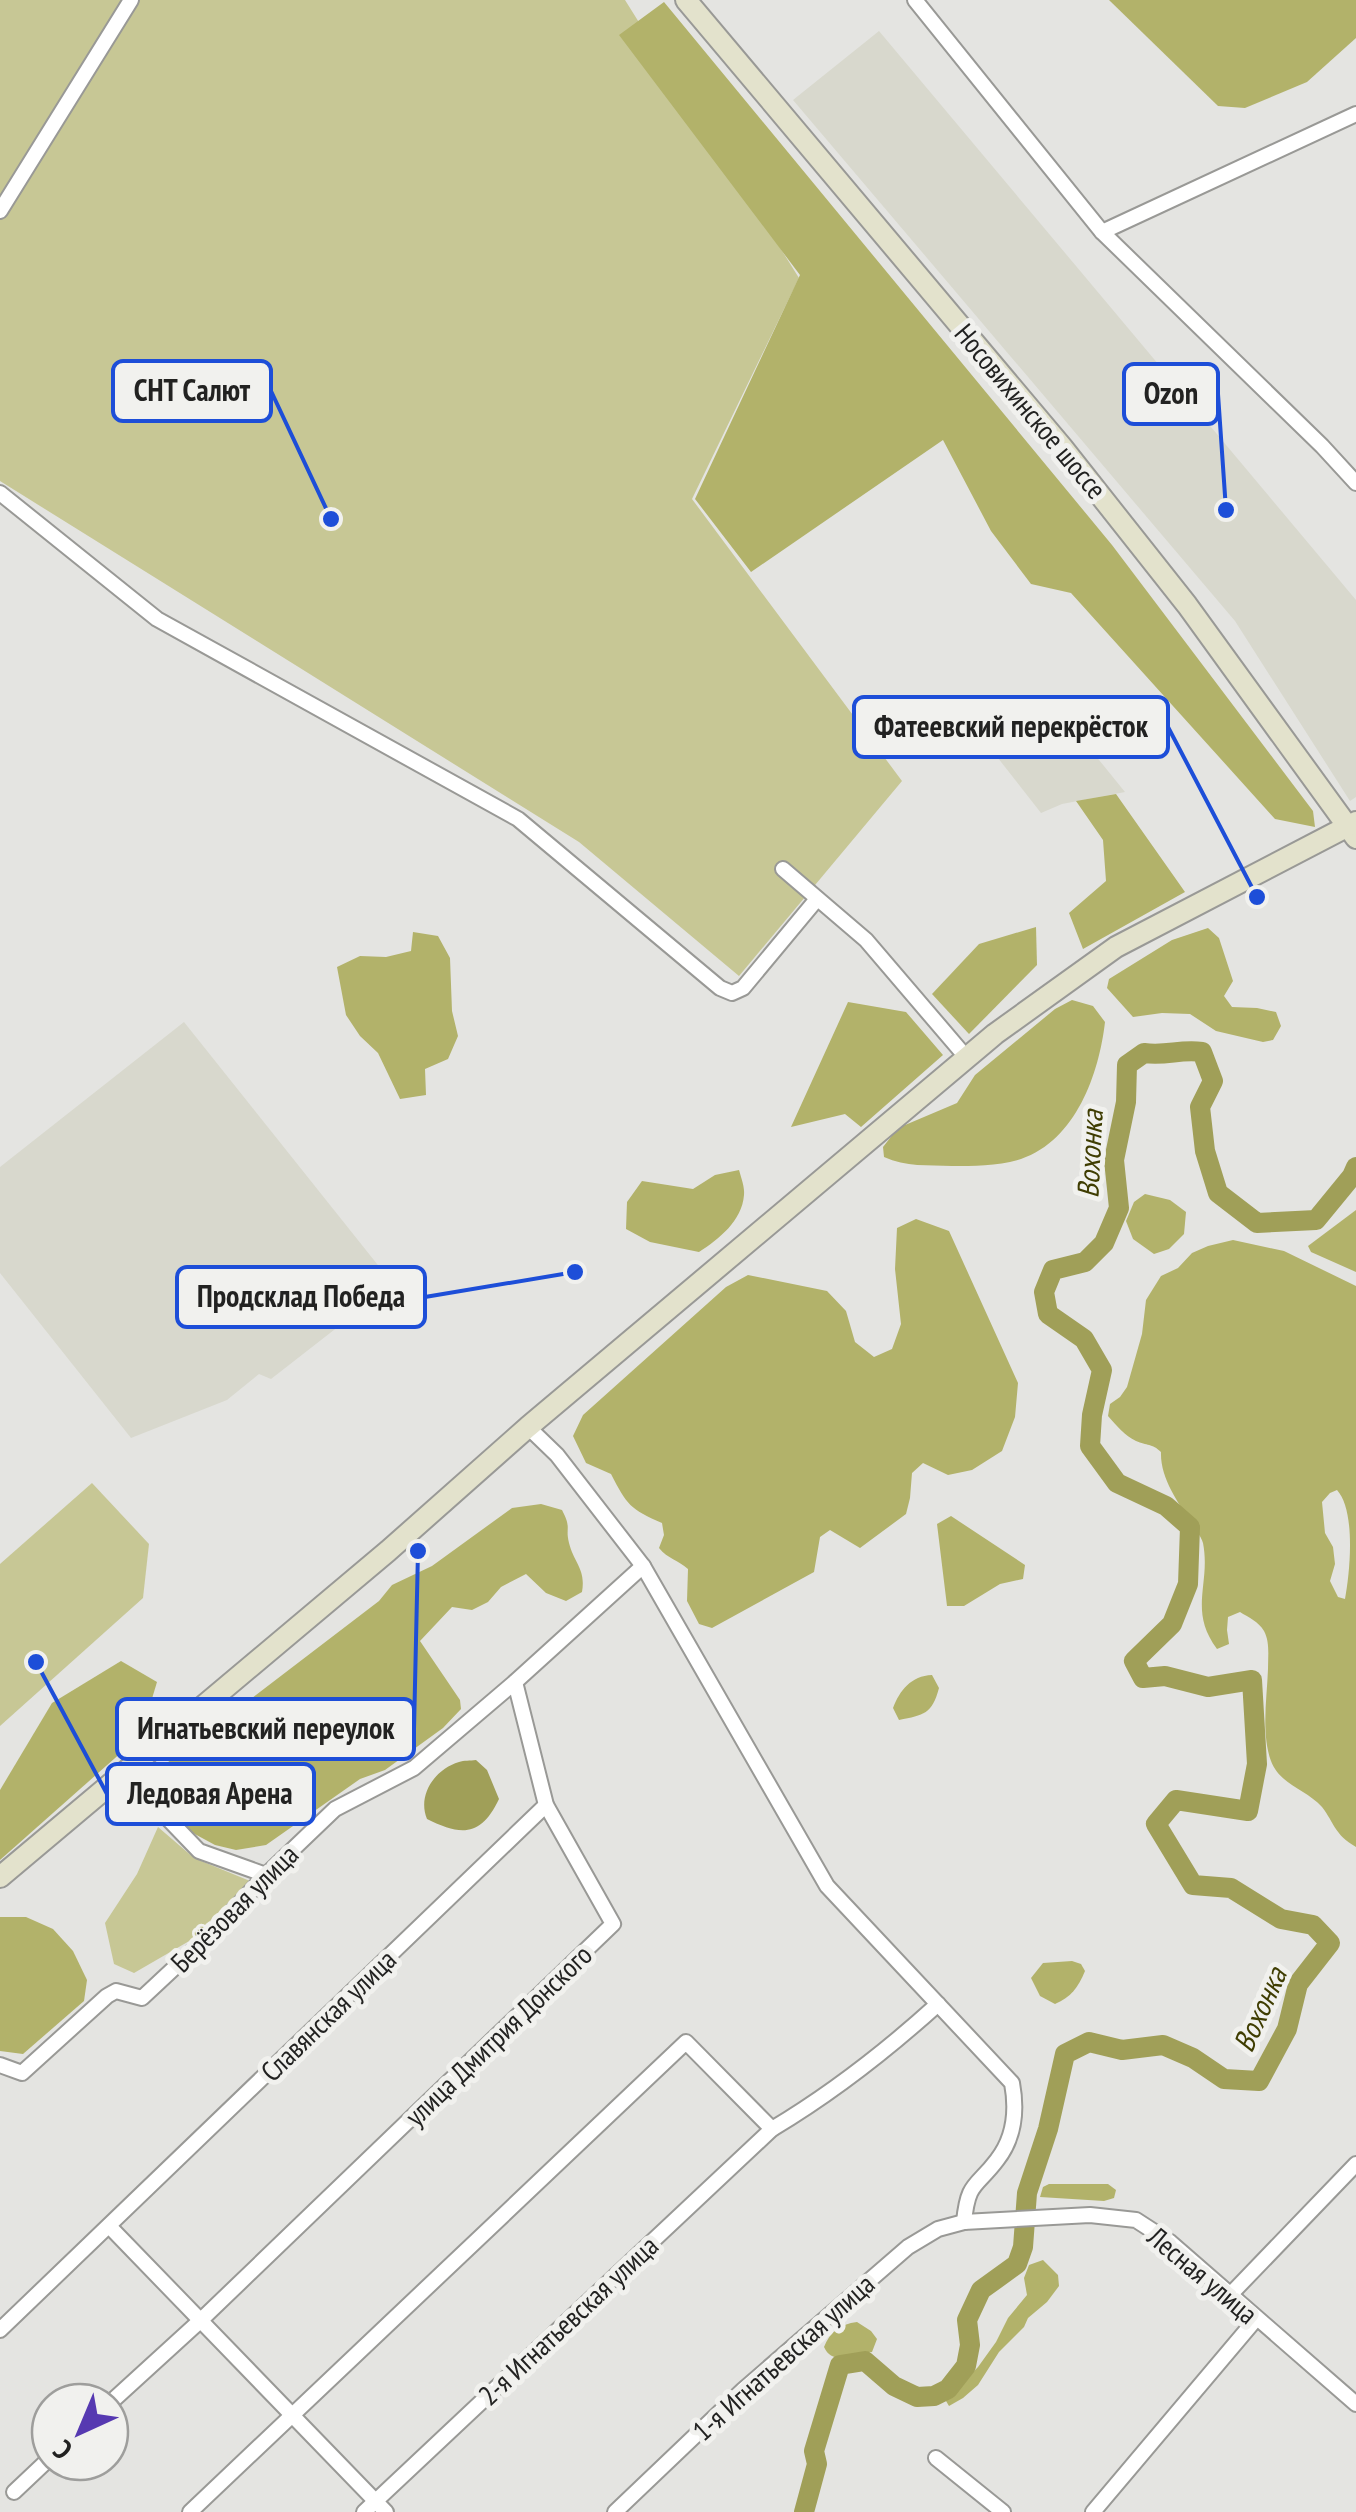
<svg xmlns="http://www.w3.org/2000/svg" width="1356" height="2512" font-family="'PT Sans Narrow',sans-serif">
<rect width="100%" height="100%" fill="#e4e4e1"/>
<g fill="#d8d8cd">
<polygon points="879,31 1356,600 1356,797 1350,801 1235,621 793,100"/>
<polygon points="1035,705 1078,734 1125,792 1062,804 1041,813 987,744"/>
<polygon points="184,1022 393,1284 271,1379 259,1374 227,1400 131,1438 0,1273 0,1167"/>
</g>
<g fill="#c7c795">
<polygon points="0,0 625,0 799,278 692,499 902,781 739,976 579,842 0,481"/>
<polygon points="92,1483 149,1544 143,1598 0,1726 0,1564"/>
<polygon points="158,1827 194,1858 250,1881 191,1940 134,1973 114,1964 105,1923 137,1874"/>
</g>
<g fill="#b2b26a" fill-rule="evenodd">
<polygon points="1109,0 1356,0 1356,38 1307,82 1245,108 1218,106"/>
<polygon points="664,2 1112,545 1313,811 1315,827 1275,819 1071,593 1031,584 991,531 943,440 751,572 695,499 800,275 619,35"/>
<polygon points="1116,794 1185,892 1083,949 1069,913 1106,881 1103,840 1076,801"/>
<polygon points="1036,927 1037,965 969,1034 932,994 979,944"/>
<polygon points="1208,928 1219,938 1233,981 1224,996 1232,1007 1257,1008 1276,1012 1281,1026 1273,1040 1263,1042 1216,1031 1190,1014 1162,1013 1133,1017 1107,988 1109,979 1172,940"/>
<polygon points="413,932 438,936 450,958 452,1011 458,1036 448,1059 425,1069 426,1095 400,1099 378,1053 360,1036 346,1015 337,967 360,956 386,957 411,951"/>
<path d="M 1072,1000 L 1093,1006 L 1105,1022 C 1099,1074 1076,1140 1021,1159 C 999,1166 974,1166 952,1166 C 928,1165 906,1167 884,1157 L 883,1147 L 898,1128 L 957,1103 L 975,1075 L 1055,1009 Z"/>
<polygon points="848,1002 906,1012 943,1055 861,1127 845,1114 791,1127"/>
<path d="M 739,1170 C 741,1177 745,1188 744,1195 C 742,1221 719,1239 699,1252 L 650,1242 L 626,1229 L 627,1202 L 642,1181 L 693,1189 L 715,1175 Z"/>
<polygon points="1145,1194 1170,1200 1186,1212 1184,1234 1169,1249 1154,1254 1133,1239 1126,1221 1134,1202"/>
<polygon points="1356,1210 1356,1272 1311,1252 1308,1246"/>
<path d="M 916,1219 L 949,1231 L 1018,1383 L 1015,1417 L 1002,1451 L 972,1470 L 948,1475 L 923,1463 L 912,1473 L 910,1498 L 906,1514 L 860,1548 L 830,1530 L 820,1537 L 814,1572 L 712,1628 L 699,1624 L 687,1601 L 688,1569 C 678,1560 668,1559 659,1548 L 664,1535 L 662,1523 C 630,1509 627,1505 611,1474 L 586,1463 L 573,1436 L 583,1415 L 726,1287 L 748,1275 L 827,1291 L 846,1311 L 855,1342 L 874,1357 L 892,1349 L 901,1324 L 895,1269 L 897,1228 Z"/>
<path d="M 1233,1240 L 1284,1251 L 1356,1286 L 1356,1847 C 1334,1834 1335,1824 1322,1807 C 1306,1789 1280,1785 1271,1761 C 1261,1733 1267,1698 1268,1669 C 1268,1656 1270,1642 1264,1631 C 1259,1622 1248,1617 1240,1612 L 1228,1617 L 1227,1630 L 1229,1644 L 1217,1649 C 1188,1610 1211,1584 1203,1543 C 1201,1536 1195,1529 1191,1523 C 1178,1502 1160,1478 1161,1452 C 1152,1443 1147,1446 1136,1441 C 1125,1436 1116,1425 1108,1416 L 1110,1404 L 1120,1397 L 1127,1387 L 1142,1334 L 1146,1300 L 1161,1276 L 1178,1268 L 1192,1253 L 1208,1246 ZM 1337,1490 C 1356,1511 1350,1572 1345,1599 L 1338,1597 L 1330,1581 L 1335,1564 L 1333,1547 L 1325,1533 L 1322,1502 L 1330,1493 Z"/>
<path d="M 541,1504 L 562,1510 C 572,1529 565,1527 569,1543 C 574,1563 586,1569 582,1592 L 566,1601 L 546,1593 L 526,1574 L 501,1587 L 488,1602 L 472,1610 L 452,1607 L 420,1641 L 460,1700 L 461,1709 L 443,1728 L 385,1770 L 360,1779 L 266,1845 L 236,1850 L 215,1845 L 191,1832 L 157,1788 L 155,1772 L 379,1601 L 392,1585 L 432,1566 L 512,1508 Z"/>
<polygon points="951,1516 1025,1565 1023,1579 1000,1584 964,1606 947,1606 937,1524"/>
<polygon points="121,1661 157,1682 141,1735 0,1860 0,1790 52,1703"/>
<path d="M 932,1675 L 939,1688 C 932,1714 924,1715 899,1720 L 893,1708 C 900,1690 911,1676 932,1675 Z"/>
<polygon points="0,1917 26,1917 53,1929 73,1951 87,1980 84,2001 23,2054 0,2051"/>
<path d="M 1072,1961 L 1081,1964 L 1085,1971 C 1078,1988 1071,1997 1055,2004 L 1040,1996 L 1031,1978 L 1043,1963 Z"/>
<polygon points="1049,2184 1108,2184 1116,2190 1114,2198 1104,2201 1040,2197 1043,2187"/>
<polygon points="1043,2260 1058,2275 1059,2286 1047,2302 1028,2318 1024,2327 999,2352 978,2385 963,2398 949,2406 946,2401 978,2367 996,2342 1008,2318 1027,2295 1024,2278 1029,2265"/>
<path d="M 857,2322 L 871,2331 L 877,2339 L 872,2352 C 855,2353 833,2367 824,2347 C 830,2332 840,2324 857,2322 Z"/>
</g>
<path fill="#a09f58" d="M 476,1760 L 487,1770 L 499,1799 C 481,1837 461,1836 427,1819 C 417,1795 435,1769 459,1762 C 464,1760 470,1761 476,1760 Z"/>
<g fill="none" stroke-linecap="round" stroke-linejoin="round">
<path stroke="#a09f58" stroke-width="20" d="M 804,2512 L 817,2464 L 814,2451 L 840,2365 L 865,2361 L 894,2386 L 917,2397 L 934,2396 L 948,2389 L 966,2366 L 970,2345 L 967,2320 L 981,2290 L 1017,2264 L 1023,2247 L 1027,2193 L 1048,2129 L 1065,2054 L 1089,2042 L 1122,2050 L 1163,2045 L 1193,2058 L 1224,2079 L 1259,2081 L 1287,2029 L 1298,1984 L 1330,1943 L 1313,1925 L 1281,1919 L 1231,1888 L 1193,1885 L 1156,1824 L 1176,1800 L 1248,1811 L 1257,1764 L 1252,1680 L 1208,1687 L 1165,1676 L 1143,1678 L 1134,1661 L 1172,1624 L 1188,1584 L 1190,1527 L 1166,1506 L 1117,1483 L 1090,1446 L 1092,1415 L 1102,1370 L 1084,1339 L 1048,1314 L 1044,1292 L 1053,1270 L 1085,1262 L 1104,1243 L 1119,1208 L 1114,1160 L 1126,1102 L 1127,1065 L 1144,1053 C 1167,1056 1180,1049 1202,1052 L 1213,1081 L 1200,1107 L 1205,1151 L 1218,1193 L 1257,1223 L 1316,1220 L 1352,1176 L 1356,1167"/>
<defs>
<g id="street">
<polyline points="915,0 1102,232 1322,446 1356,483"/>
<polyline points="0,211 131,0"/>
<polyline points="1102,232 1356,114"/>
<polyline points="0,493 157,619 518,819 720,988 732,993 743,988 817,899"/>
<polyline points="783,869 866,940 966,1057"/>
<path d="M 528,1427 L 557,1455 L 643,1566 L 827,1886 L 1012,2083 C 1017,2110 1015,2137 997,2160 C 976,2188 968,2181 964,2222"/>
<polyline points="124,1773 199,1851 266,1875"/>
<polyline points="0,2065 22,2073 107,1996 116,1991 142,1998 217,1928 266,1875 335,1809 414,1768 515,1682 643,1566"/>
<polyline points="109,2226 386,2512"/>
<polyline points="1230,2295 1356,2164"/>
<polyline points="0,2330 546,1805"/>
<polyline points="110,2403 201,2320 613,1924 546,1805 515,1682"/>
<polyline points="936,2458 1003,2512"/>
<polyline points="14,2492 50,2458"/>
<polyline points="190,2512 686,2042 772,2129"/>
<path d="M 364,2512 L 772,2129 C 834,2092 885,2052 938,2004"/>
<polyline points="615,2512 743,2390 908,2247 938,2229 964,2222 1090,2215 1136,2220 1170,2242 1356,2404"/>
<polyline points="1093,2512 1256,2319"/>
</g>
<g id="secondary">
<polyline points="686,0 1062,447 1187,605 1356,838"/>
<polyline points="0,1877 388,1551 528,1427 995,1034 1116,947 1356,822"/>
</g>
</defs>
<use href="#street" stroke="#999996" stroke-width="18"/>
<use href="#secondary" stroke="#999996" stroke-width="24"/>
<use href="#street" stroke="#fff" stroke-width="14"/>
<use href="#secondary" stroke="#e3e2cc" stroke-width="20"/>
</g>
<g text-anchor="middle" dominant-baseline="central" stroke-width="10" stroke-linejoin="round" paint-order="stroke">
<g font-size="28" fill="#222221" stroke="#f1f1ee">
<text transform="translate(1031 411) rotate(50)">Носовихинское шоссе</text>
<text transform="translate(234 1908) rotate(-45)">Берёзовая улица</text>
<text transform="translate(328 2015) rotate(-44)">Славянская улица</text>
<text transform="translate(498 2035) rotate(-44)">улица Дмитрия Донского</text>
<text transform="translate(1203 2275) rotate(40)">Лесная улица</text>
<text transform="translate(568 2320) rotate(-43)">2-я Игнатьевская улица</text>
<text transform="translate(783 2357) rotate(-42)">1-я Игнатьевская улица</text>
</g>
<g font-size="30" font-style="italic" fill="#3f3d02" stroke="#f1f1ee">
<text transform="translate(1089 1154) rotate(-87)">Вохонка</text>
<text transform="translate(1259 2009) rotate(-66)">Вохонка</text>
</g>
</g>
<path fill="none" stroke="#1d4ed8" stroke-width="4" d="M331 519L271 391M1226 510L1218 394M1257 897L1168 727M575 1272L425 1297M418 1551L414 1729M36 1662L107 1794"/>
<g fill="#1d4ed8" stroke="#f1f1ee" stroke-width="4">
<circle cx="331" cy="519" r="10"/>
<circle cx="1226" cy="510" r="10"/>
<circle cx="1257" cy="897" r="10"/>
<circle cx="575" cy="1272" r="10"/>
<circle cx="418" cy="1551" r="10"/>
<circle cx="36" cy="1662" r="10"/>
</g>
<g fill="#f1f1ee" stroke="#1d4ed8" stroke-width="4">
<rect x="113" y="361" width="158" height="60" rx="10"/>
<rect x="1124" y="364" width="94" height="60" rx="10"/>
<rect x="854" y="697" width="314" height="60" rx="10"/>
<rect x="177" y="1267" width="248" height="60" rx="10"/>
<rect x="117" y="1699" width="297" height="60" rx="10"/>
<rect x="107" y="1764" width="207" height="60" rx="10"/>
</g>
<g font-size="30" text-anchor="middle" font-weight="bold" fill="#222221">
<text x="192" y="401">СНТ Салют</text>
<text x="1171" y="404">Ozon</text>
<text x="1011" y="737">Фатеевский перекрёсток</text>
<text x="301" y="1307">Продсклад Победа</text>
<text x="266" y="1739">Игнатьевский переулок</text>
<text x="210" y="1804">Ледовая Арена</text>
</g>
<g transform="translate(80 2432) rotate(224)"><circle r="48" fill="#f1f1ee" stroke="#9e9e9c" stroke-width="2.5"/>
<path d="M0-8L18 38L0 25L-18 38Z" fill="#5639b1"/>
<text y="-15" font-size="28" font-weight="bold" text-anchor="middle" fill="#222221">С</text>
</g>
</svg>
